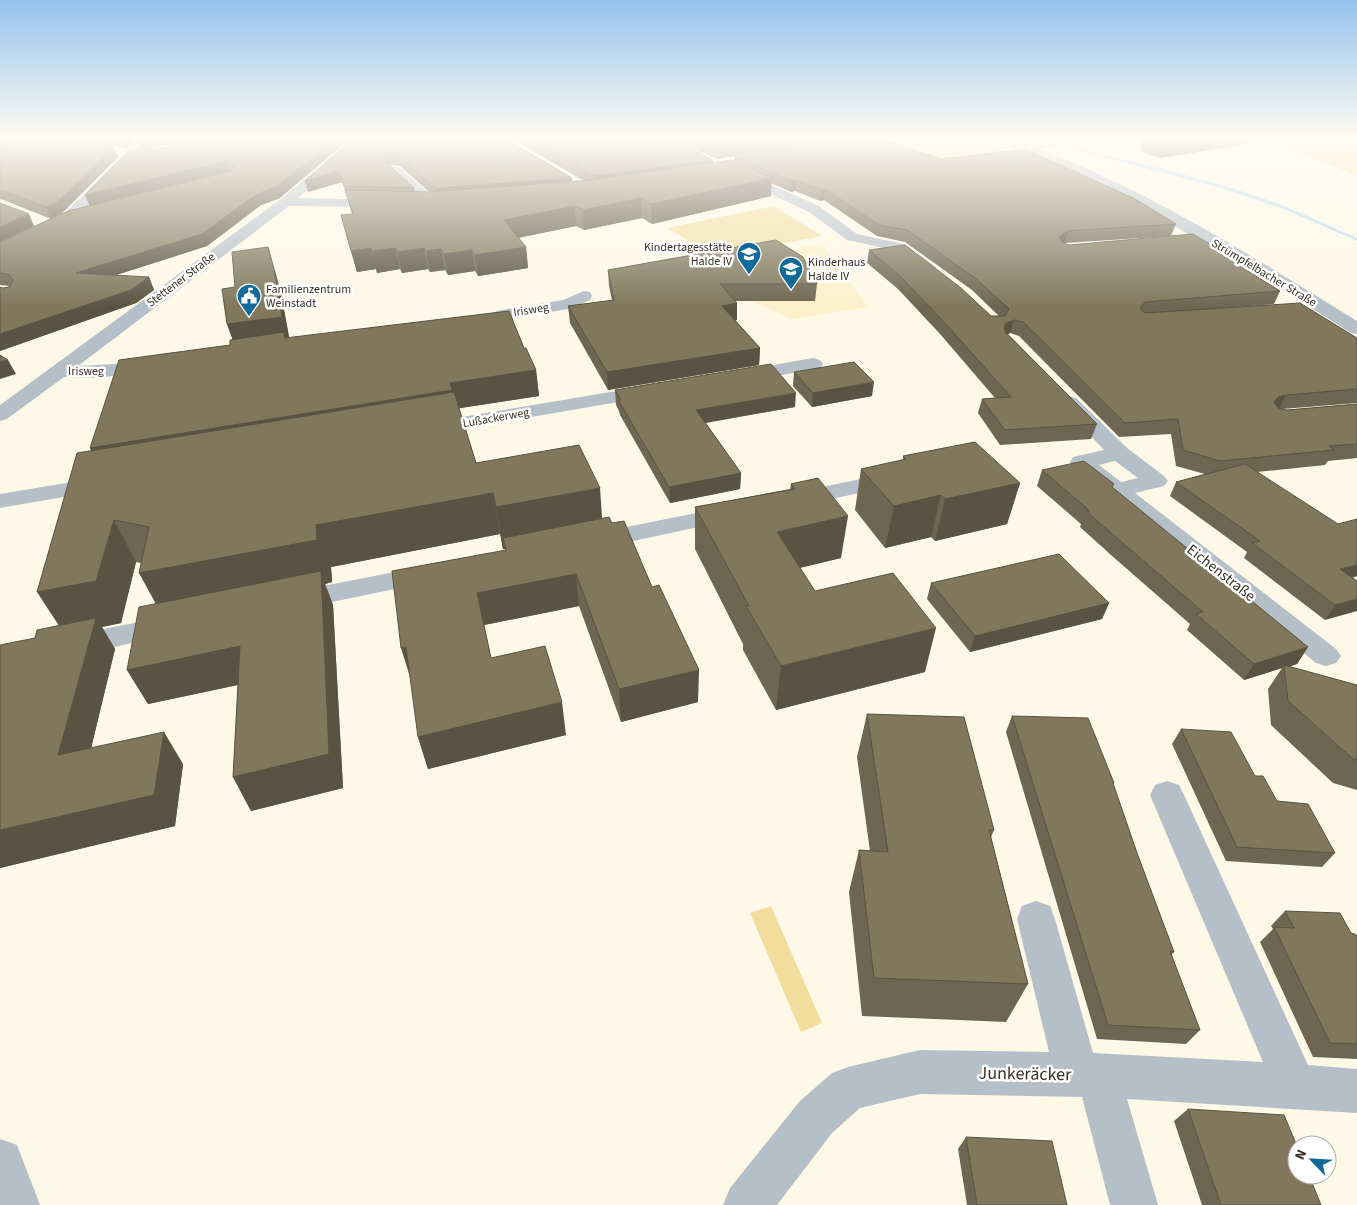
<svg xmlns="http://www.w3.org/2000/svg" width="1357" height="1205" font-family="'Source Sans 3',sans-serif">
<rect width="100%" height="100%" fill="#fef8e7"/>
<polygon fill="#fdf0cb" points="822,243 868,307 792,319 686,272"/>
<g fill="#f3dd9d">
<polygon points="859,139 976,139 1022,156 915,167"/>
<polygon points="1263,139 1357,139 1357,176"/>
<polygon points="774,206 822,236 714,256 667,228"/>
<polygon points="771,906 822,1023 801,1032 750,913"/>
</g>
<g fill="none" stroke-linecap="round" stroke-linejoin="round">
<path fill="#b7d9f2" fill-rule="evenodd" d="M 1033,139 L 1038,139 C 1111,157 1187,172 1259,197 C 1293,208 1324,224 1357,238 L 1357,241 L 1286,210 L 1224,189 Z"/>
<g fill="#b4bfc8" fill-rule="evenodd">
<polygon points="135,139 146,139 134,158 73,221 0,255 0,244 63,215 125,153"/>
<polygon points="352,139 364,139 298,198 387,200 394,204 392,207 289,206 78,366 152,362 159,364 162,368 159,372 93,378 64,377 7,419 0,421 0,405 281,199"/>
<polygon points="739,139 761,139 755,142 688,156 682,152 688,148"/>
<path d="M 996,139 L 1011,139 L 1027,145 L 1060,139 L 1081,139 L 1080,141 L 1039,149 C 1152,192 1255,258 1357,321 L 1357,334 L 1351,333 C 1237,261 1124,191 998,141 Z"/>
<polygon points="395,166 399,167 439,202 441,205 439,208 429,208 391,173 389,170 391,167"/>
<polygon points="738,170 819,206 857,234 904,244 936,267 934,270 922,270 894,250 847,240 809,212 734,177 732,174"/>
<polygon points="584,291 590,292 592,296 590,300 568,309 504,320 474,328 468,327 465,323 468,319 502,310 563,300"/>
<polygon points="813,358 820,360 823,364 820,368 739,383 732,381 729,377 732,373 739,371"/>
<polygon points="652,385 659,387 662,391 659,395 426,435 418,434 415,429 418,424 426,423"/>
<path d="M 1069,396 L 1076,398 L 1127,448 L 1164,476 L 1168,481 L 1164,486 L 1135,493 L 1336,649 L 1341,656 L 1336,663 L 1326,666 L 1316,663 L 1073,467 L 1070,462 L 1073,457 L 1104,450 L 1059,402 L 1062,398 ZM 1115,461 L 1138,478 L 1121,482 L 1099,465 Z"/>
<polygon points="895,472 903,474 907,479 903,484 793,507 785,505 781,500 785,495 793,493"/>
<polygon points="102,477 110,479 114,484 110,489 0,508 0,494"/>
<polygon points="731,506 740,508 743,513 740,518 592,550 583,548 579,542 583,536 592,534"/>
<polygon points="430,565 439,568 443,574 439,580 293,610 283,607 279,601 283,595 293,592"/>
<polygon points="170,616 180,619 184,626 180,633 0,671 0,649"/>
<polygon points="1167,781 1179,785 1184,795 1308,1065 1357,1069 1357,1113 1127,1099 1158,1205 1110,1205 1082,1097 920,1094 860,1108 832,1133 777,1205 723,1205 730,1188 800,1101 832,1073 848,1067 920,1050 1049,1052 1017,919 1022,906 1036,901 1050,906 1055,919 1093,1053 1263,1062 1150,795 1155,785"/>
<polygon points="0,1139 17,1145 40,1205 0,1205"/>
</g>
</g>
<g fill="#6e6650" fill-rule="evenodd">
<polygon points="0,139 114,147 118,157 62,213 51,219 1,199 0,200"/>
<polygon points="88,139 134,139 126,149"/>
<polygon points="208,139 280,198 261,205 207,246 116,275 149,277 154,290 136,303 0,351 0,287 3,288 10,286 0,285 0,242 90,206 163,148"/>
<path d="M 353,139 L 572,181 L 584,181 L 512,139 L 667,139 L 713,163 L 734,161 L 734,156 L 941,159 L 1176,224 L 1171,236 L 1065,243 L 1069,245 L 1216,248 L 1214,251 L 1280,291 L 1274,304 L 1223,308 L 1357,338 L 1357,403 L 1282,409 L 1287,410 L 1357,404 L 1357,458 L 1328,461 L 1325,465 L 1257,472 L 1357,576 L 1352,578 L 1357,581 L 1325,620 L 1244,558 L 1247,552 L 1170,496 L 1176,482 L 1205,474 L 1176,466 L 1171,434 L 1119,437 L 1019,336 L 1010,333 L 1008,334 L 1097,424 L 1091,439 L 1000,445 L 978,413 L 982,399 L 995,398 L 941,335 L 898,289 L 867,263 L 869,250 L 991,316 L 999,316 L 972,290 L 905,242 L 877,236 L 824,200 L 820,201 L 795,191 L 791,192 L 771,183 L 771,196 L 652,224 L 642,218 L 584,230 L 576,226 L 518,238 L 526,247 L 528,268 L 478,276 L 475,271 L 448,275 L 445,270 L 430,272 L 428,269 L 402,273 L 400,269 L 377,273 L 376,269 L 357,272 L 341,215 L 352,214 L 347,197 L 342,182 L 308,192 L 305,181 ZM 391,165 L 400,166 L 429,192 L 415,191 L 414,188 L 390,166 Z"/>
<polygon points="671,139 819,139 717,159"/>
<polygon points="1141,139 1249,139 1246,144 1160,158 1142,152"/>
<polygon points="275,270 281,293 289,338 524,348 536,370 539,396 459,408 476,463 602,518 698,702 621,722 579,606 484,625 491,658 566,735 428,769 418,737 505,550 505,549 503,549 500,534 331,567 332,582 325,584 333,605 343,788 251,811 233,777 238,685 148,704 127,670 156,603 141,563 136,562 121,623 102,627 115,649 91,748 183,764 175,826 0,868 35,638 59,625 92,450 90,448 230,345 233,340 227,324 235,287"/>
<polygon points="608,270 817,284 815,301 735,301 737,303 737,320 735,320 760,348 759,365 608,390 570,323 568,306 612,300 609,286"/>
<polygon points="794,372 872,396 812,407 793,386"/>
<polygon points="615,390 795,407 706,423 741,473 740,489 670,503 620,415 619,411 616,405"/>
<polygon points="903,456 1020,483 1007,524 935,541 931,537 885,548 855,510 861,469 903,460"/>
<polygon points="1042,470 1112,487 1308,647 1297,664 1288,667 1357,685 1357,790 1333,783 1271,725 1268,689 1282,668 1244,680 1187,630 1190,624 1111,555 1080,527 1081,524 1037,486"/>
<polygon points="818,478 841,558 800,568 815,591 925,672 776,710 743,650 743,644 695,549 695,507 790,489 791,484"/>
<polygon points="931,583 1109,603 1102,619 970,652 927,599"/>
<polygon points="867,714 994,830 991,837 1028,984 1006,1022 862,1016 849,892 859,850 870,851 857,757"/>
<polygon points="1012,716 1114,783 1113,785 1137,853 1174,952 1171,955 1200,1030 1186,1044 1097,1039 1006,732"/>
<polygon points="1181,729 1255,776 1277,801 1335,853 1322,867 1226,861 1172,744"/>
<polygon points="1285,911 1351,933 1357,936 1357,1059 1313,1057 1260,942 1273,929 1271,926"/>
<polygon points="1188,1109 1321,1205 1202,1205 1174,1121"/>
<polygon points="966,1137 1067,1205 967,1205 958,1149"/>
</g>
<g fill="#5a5341">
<polygon points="122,139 134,139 126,149"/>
<polygon points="138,139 208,139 142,149"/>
<polygon points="336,139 350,139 280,198 261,205 207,246 82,286 76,273 257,194"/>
<polygon points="770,139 819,139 717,159 717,149"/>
<polygon points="1167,139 1249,139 1246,144 1160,158"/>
<polygon points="114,147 118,157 62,213 51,219 46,207"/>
<polygon points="389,155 391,165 387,169 385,159"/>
<polygon points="713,160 713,170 595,187 595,176"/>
<polygon points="227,161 231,171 90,207 85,195"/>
<polygon points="339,171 342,182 308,192 305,181"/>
<polygon points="572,178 573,189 438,199 436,188"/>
<polygon points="772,178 771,196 652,224 651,204"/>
<polygon points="796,180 795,191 791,192 792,181"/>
<polygon points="825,189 824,200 820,201 821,190"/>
<polygon points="641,198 642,218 584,230 583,210"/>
<polygon points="575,206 576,226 507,240 504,220"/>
<polygon points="29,214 34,226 0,242 0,227"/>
<polygon points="1068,231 1065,243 1056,249 1059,237"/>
<polygon points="268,247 281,293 290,342 236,349 227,324"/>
<polygon points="526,247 528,268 478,276 475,255"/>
<polygon points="371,248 376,269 357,272 351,251"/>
<polygon points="395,248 400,269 377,273 372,251"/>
<polygon points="424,248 428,269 402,273 397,252"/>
<polygon points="441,249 445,270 430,272 426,251"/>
<polygon points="472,250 475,271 448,275 444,254"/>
<polygon points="149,277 154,290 136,303 0,351 0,334"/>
<polygon points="737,303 737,320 722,322 722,306"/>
<polygon points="1014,320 1010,333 1002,336 1000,342 1006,323"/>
<polygon points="760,348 759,365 608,390 607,372"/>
<polygon points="8,360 16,374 0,379 0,362"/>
<polygon points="536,370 539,396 455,409 104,475 90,448 450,383"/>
<polygon points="874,382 872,396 812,407 813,393"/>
<polygon points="796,393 795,407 696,424 696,410"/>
<polygon points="1286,395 1279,409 1274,402 1278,397"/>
<polygon points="741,473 740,489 670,503 669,487"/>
<polygon points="1020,483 1007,524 935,541 945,499"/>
<polygon points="600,488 603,530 503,538 505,549 503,549 496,507"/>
<polygon points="493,493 500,534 331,567 332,582 325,584 333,605 343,788 251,811 233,777 321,584 162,615 139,573 316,525"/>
<polygon points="941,495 931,537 885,548 894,506"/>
<polygon points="848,516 841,558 773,574 777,532"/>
<polygon points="114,520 136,562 121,623 102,627 115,649 82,786 58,755 65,635 37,592"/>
<polygon points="1357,565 1357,576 1330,584 1340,569"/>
<polygon points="576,574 579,606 484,625 477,593"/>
<polygon points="1357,599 1357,611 1325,620 1335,605"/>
<polygon points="1109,603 1102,619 970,652 975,636"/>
<polygon points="936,628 925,672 776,710 781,666"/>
<polygon points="240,646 256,681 148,704 127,670"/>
<polygon points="406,647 411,680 401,648"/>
<polygon points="1308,647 1297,664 1284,668 1284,665 1282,668 1244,680 1254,664"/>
<polygon points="699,670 698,702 621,722 619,689"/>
<polygon points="562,702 566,735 428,769 418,737"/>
<polygon points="164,732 183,764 175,826 0,868 0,830"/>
</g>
<g fill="#80775d" stroke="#5a5341">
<polygon points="0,139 83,139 114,147 57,202 46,207 0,190"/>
<polygon points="208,139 336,139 277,186 257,194 202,234 76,273 149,277 131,290 0,334 0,287 3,288 10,287 13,280 10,275 0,273 0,242 68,211 232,171 236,166 227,161 85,195 130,150 163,148"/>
<polygon points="353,139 506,139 572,178 436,188 398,155 389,155 385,159 387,163 414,188 344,186 339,171 305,181"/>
<polygon points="528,139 667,139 713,160 595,176"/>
<polygon points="693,139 770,139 717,149"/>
<polygon points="820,139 881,139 941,159 1025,149 1135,199 1176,224 1068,231 1059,237 1063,243 1069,245 1193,234 1216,248 1211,248 1280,291 1145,302 1140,308 1145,313 1300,303 1357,338 1357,389 1286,395 1278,397 1274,402 1278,408 1287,410 1357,404 1357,444 1329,446 1334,450 1220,461 1183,450 1178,419 1125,423 1023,322 1014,320 1006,323 1004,328 1006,333 1097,424 1005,430 982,399 1011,397 944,322 900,276 869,250 905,245 961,288 991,316 1005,316 1009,309 975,278 907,230 879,225 825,189 821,190 796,180 792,181 734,156"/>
<polygon points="731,160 772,178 651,204 641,198 583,210 575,206 504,220 526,247 475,255 472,250 444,254 441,249 426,251 424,248 397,252 395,248 372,251 371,248 351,251 341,215 353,214 345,190 431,192 592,180"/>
<polygon points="0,203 29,214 0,227"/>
<polygon points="776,240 803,257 817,284 720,284 737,303 722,306 760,348 607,372 568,306 614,300 608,270"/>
<polygon points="268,247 274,269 282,317 227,324 222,289 235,287 232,252"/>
<polygon points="509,311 524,348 526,348 536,370 450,383 452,390 90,448 119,360 230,345 230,340 284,332 285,338"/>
<polygon points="0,355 8,360 0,362"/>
<polygon points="854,362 874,382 813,393 794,372"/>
<polygon points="771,364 796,393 696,410 741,473 669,487 619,401 621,400 615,390"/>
<polygon points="454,392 476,463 579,445 600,488 496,507 493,493 316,525 317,540 139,573 149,527 114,520 96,581 37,592 77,453"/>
<polygon points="975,442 1020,483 945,499 941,495 894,506 861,469 906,459 903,456"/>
<polygon points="1084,461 1114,484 1112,487 1308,647 1254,664 1196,614 1203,612 1118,539 1086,511 1090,511 1042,470"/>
<polygon points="1245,464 1338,524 1357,519 1357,565 1340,569 1357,581 1357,599 1335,605 1252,543 1260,541 1176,482"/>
<polygon points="818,478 848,516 777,532 815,591 893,573 936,628 781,666 746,606 749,606 695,507 795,489 791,484"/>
<polygon points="609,517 612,523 624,521 652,587 659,585 699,670 619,689 576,574 477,593 491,658 545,646 562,702 418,737 406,647 401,648 392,571 506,550 503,538"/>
<polygon points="1059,554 1109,603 975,636 931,583"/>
<polygon points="321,571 329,754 233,777 240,646 127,670 139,607"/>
<polygon points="96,618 58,755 164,732 154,795 0,830 0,645 35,638 37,630"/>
<polygon points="1284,665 1357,685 1357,760 1353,759 1288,701"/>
<polygon points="867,714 964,717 994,830 989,830 1028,984 874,978 859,850 888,852"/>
<polygon points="1012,716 1088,718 1114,783 1113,783 1137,853 1174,952 1170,951 1200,1030 1108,1025"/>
<polygon points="1181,729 1231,732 1255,776 1263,776 1277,801 1308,804 1335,853 1237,847"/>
<polygon points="1285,911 1340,913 1351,933 1355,934 1357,936 1357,1044 1330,1043 1274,927 1294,928"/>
<polygon points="1188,1109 1284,1115 1297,1146 1297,1175 1309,1175 1321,1205 1221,1205"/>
<polygon points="966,1137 1052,1141 1067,1205 977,1205"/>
</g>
<linearGradient id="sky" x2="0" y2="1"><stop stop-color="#94c3ec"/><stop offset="0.45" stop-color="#fffcf4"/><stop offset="1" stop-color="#fffcf4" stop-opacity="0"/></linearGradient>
<rect width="1357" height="307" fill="url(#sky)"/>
<defs>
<symbol id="school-pin" viewBox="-11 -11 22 30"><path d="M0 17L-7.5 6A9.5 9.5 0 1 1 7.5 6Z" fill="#0f6a9a" stroke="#fff"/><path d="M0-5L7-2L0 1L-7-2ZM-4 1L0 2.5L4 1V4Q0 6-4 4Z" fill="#fff"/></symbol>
<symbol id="civic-pin" viewBox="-11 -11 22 30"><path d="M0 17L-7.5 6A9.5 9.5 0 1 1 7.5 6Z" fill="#0f6a9a" stroke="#fff"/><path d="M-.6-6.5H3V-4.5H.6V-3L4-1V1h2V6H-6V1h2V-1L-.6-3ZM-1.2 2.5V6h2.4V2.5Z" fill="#fff"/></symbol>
</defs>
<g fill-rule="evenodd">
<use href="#school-pin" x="735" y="240" width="28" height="38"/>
<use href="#school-pin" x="777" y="255" width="28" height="38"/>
<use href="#civic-pin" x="235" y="282" width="28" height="38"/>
</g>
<g text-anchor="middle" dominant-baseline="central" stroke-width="5" stroke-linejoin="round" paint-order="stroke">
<g font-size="12" fill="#363227" stroke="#fff" text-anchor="start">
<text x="732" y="247" text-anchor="end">Kindertagesstätte<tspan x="732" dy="14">Halde IV</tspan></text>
<text x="808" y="262">Kinderhaus<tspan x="808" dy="14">Halde IV</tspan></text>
<text x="266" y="289">Familienzentrum<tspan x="266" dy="14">Weinstadt</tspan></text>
</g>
<g font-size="12" fill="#363227" stroke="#fff">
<text transform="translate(1264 273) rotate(31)">Strümpfelbacher Straße</text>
<text transform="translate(181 280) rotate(-37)">Stettener Straße</text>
<text transform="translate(531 310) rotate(-9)">Irisweg</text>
<text x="86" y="371">Irisweg</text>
<text transform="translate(496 418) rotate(-10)">Lußackerweg</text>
</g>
<g font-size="15" fill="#363227" stroke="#fff">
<text transform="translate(1221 573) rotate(38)">Eichenstraße</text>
</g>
<g font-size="18" fill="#363227" stroke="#fff">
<text transform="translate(1025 1074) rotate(1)">Junkeräcker</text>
</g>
</g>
<g transform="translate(1312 1160) rotate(295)"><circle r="24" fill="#ffffff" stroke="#afada9"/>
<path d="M0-4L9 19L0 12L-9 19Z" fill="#0f6a9a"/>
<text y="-8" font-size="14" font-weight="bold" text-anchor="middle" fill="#363227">N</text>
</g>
</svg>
